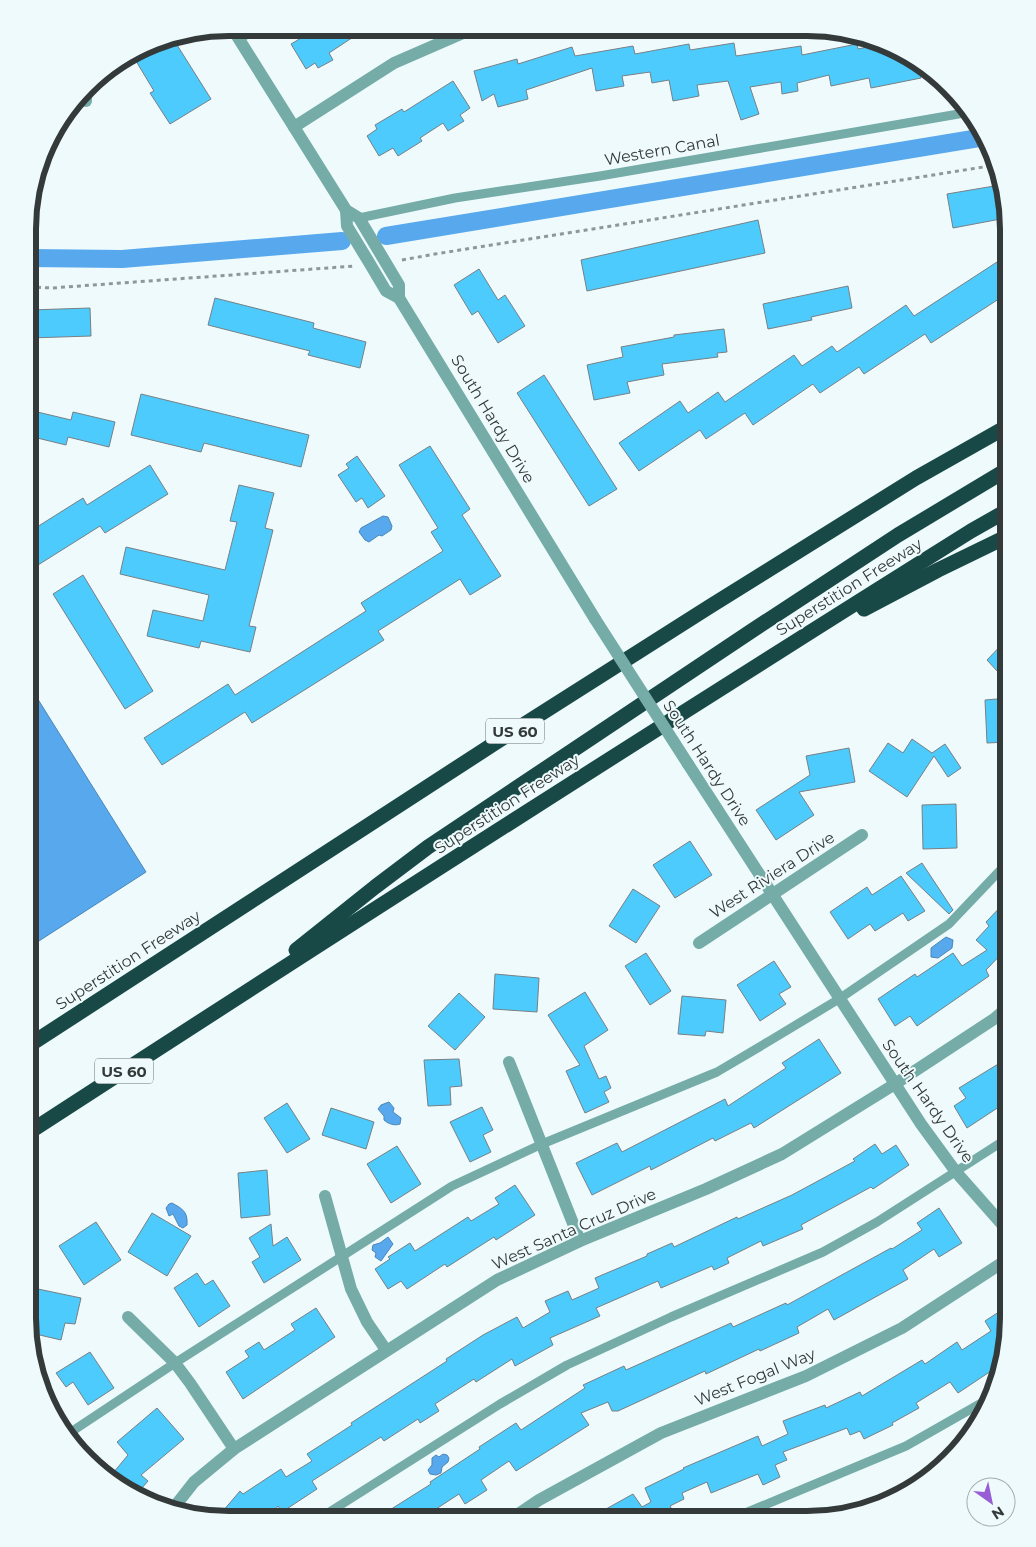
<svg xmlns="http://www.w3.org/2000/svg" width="1036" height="1547" font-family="Montserrat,sans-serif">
<rect width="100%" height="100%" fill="#eefafc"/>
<g fill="#57a8ed" stroke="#4c87b7">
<polygon points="383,516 388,517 392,526 391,530 382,536 379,535 369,542 365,540 359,532 361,528"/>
<polygon points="29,685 146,872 28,948"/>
<polygon points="946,937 953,940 952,948 938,958 931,957 931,948"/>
<path d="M 389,1102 L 394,1108 L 393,1112 L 401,1118 L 400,1124 C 395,1126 388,1124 384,1120 L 384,1116 L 378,1109 L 381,1105 Z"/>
<path d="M 172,1203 C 183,1209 188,1212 187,1225 L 183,1228 L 179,1226 L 173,1214 L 169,1216 L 166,1208 L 169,1204 Z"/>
<polygon points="388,1237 393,1244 381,1261 375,1257 376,1253 372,1250 373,1245 380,1243"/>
<polygon points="443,1454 447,1455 449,1458 448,1462 442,1467 441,1473 436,1475 430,1474 428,1470 432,1465 432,1458 436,1455 439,1457"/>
</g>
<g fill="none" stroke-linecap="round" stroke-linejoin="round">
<g stroke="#57a8ed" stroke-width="18">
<polyline points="386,236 985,137"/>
<polyline points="29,258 122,259 342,241"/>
</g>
</g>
<g fill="#4dcbfc" stroke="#778085">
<polygon points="318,28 367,28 329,53 333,60 318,68 315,63 306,69 291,44"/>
<polygon points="172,37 211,99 170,124 150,93 154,91 133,56 164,38"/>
<polygon points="734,43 736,56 801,46 802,55 857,44 858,49 885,43 917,62 921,78 871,88 869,78 831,86 829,75 797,83 798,91 782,94 781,82 750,87 759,114 741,120 728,81 697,85 699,96 673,101 669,80 652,83 650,72 622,76 624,86 596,91 592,68 526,90 528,99 498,107 494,94 482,101 474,71 517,59 518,64 572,47 575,56 633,46 635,54 689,44 690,50"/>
<polygon points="453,81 470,108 460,115 464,121 448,131 443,123 420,138 422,141 398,156 393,148 379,156 367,136 377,129 375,125 402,109 404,112"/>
<polygon points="1000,185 1006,218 953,228 947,194"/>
<polygon points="758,220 765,253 587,291 581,260"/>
<polygon points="997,262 1008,280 1008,293 931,343 925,334 864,374 859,367 820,393 813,384 753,425 745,413 706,439 700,430 639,471 619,443 680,401 688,413 718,392 725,402 794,355 802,366 832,346 837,352 906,305 914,316"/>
<polygon points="479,269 498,300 505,295 525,326 498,343 478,311 472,315 454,285"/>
<polygon points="848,286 852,308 811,317 812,320 768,329 763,304"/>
<polygon points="215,298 314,323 313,328 366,342 360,368 308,355 310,351 208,325"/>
<polygon points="90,308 91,336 29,338 29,310"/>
<polygon points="724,329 727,352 717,353 718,357 662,364 664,375 627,382 630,393 594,400 587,365 623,357 621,347 674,337 674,335"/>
<polygon points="544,375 617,489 589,506 517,393"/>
<polygon points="141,394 309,435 301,467 204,443 201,452 131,435"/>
<polygon points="29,410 71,420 73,412 115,422 109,447 68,437 66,445 29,436"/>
<polygon points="430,446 470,509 462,515 501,576 470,595 460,579 378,631 384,640 252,723 245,712 162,765 144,738 228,684 235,695 366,611 361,603 443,551 431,532 438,528 399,465"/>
<polygon points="357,456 385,496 368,508 362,498 356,502 338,475 349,468 346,464"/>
<polygon points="150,465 168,494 105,533 100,526 38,565 29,550 29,532 83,498 87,505"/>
<polygon points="239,485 274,493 265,528 273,530 249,626 256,627 250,652 201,641 199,648 147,636 153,610 203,621 209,595 120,574 126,547 225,570 237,522 230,521"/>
<polygon points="83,575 153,691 125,709 53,594"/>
<polygon points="1008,638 1008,683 987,660"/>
<polygon points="1008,698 1008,742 987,743 985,700"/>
<polygon points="912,739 932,753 945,744 961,768 948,777 934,756 907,797 869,771 888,743 903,753"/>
<polygon points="849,748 855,782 799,792 814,815 776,840 756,810 810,775 806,756"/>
<polygon points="956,804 957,848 923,849 922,805"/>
<polygon points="690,841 712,875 675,898 653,865"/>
<polygon points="922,863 953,910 949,914 906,873"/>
<polygon points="901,876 925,911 908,921 903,913 875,931 870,924 848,939 830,912 867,887 872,895"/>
<polygon points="633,889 660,906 636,943 609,926"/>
<polygon points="1008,899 1008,947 986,970 989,976 917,1026 910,1016 895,1026 878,999 915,974 917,977 953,953 962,966 987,950 976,940 989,926 986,922"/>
<polygon points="646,953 671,991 650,1005 625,966"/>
<polygon points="774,961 791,987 779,994 786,1004 760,1021 737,985"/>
<polygon points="495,974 539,978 537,1012 493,1009"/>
<polygon points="585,992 608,1030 584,1046 599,1079 606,1076 611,1088 604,1092 609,1102 585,1113 566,1071 580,1065 548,1015"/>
<polygon points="459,993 485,1017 455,1050 428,1026"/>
<polygon points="682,996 726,1000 723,1033 706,1031 705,1036 678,1034"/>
<polygon points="819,1039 841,1073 754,1128 751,1123 715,1141 713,1138 651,1170 650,1166 592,1195 576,1163 617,1143 622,1152 725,1099 728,1106 786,1068 782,1063"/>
<polygon points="1008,1058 1008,1101 967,1128 954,1106 966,1098 959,1088"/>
<polygon points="459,1059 462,1086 450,1087 451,1105 428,1106 424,1060"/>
<polygon points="287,1103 310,1139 287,1153 264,1118"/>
<polygon points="482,1107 493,1130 483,1135 491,1152 470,1162 450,1122"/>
<polygon points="331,1108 374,1122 366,1149 322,1135"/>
<polygon points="875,1144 882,1154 896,1145 909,1165 873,1189 871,1187 801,1225 803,1229 763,1246 761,1241 727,1258 729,1263 714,1270 712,1266 661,1288 658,1281 596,1308 600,1316 550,1338 553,1345 515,1366 512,1359 476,1382 474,1379 435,1404 439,1411 420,1423 418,1419 384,1441 381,1437 312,1481 317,1489 282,1512 278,1506 268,1518 217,1518 240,1491 243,1494 281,1469 286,1477 312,1461 307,1454 352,1425 351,1423 447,1361 446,1359 483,1335 517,1317 523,1328 550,1312 545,1301 568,1291 572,1300 599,1288 595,1278 647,1256 647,1254 672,1243 674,1247 737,1217 738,1219 792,1195 855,1161 853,1159"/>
<polygon points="397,1146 421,1184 391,1203 367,1164"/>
<polygon points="267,1170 270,1215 241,1218 238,1173"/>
<polygon points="515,1185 535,1215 496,1240 494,1237 447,1267 445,1264 407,1289 401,1281 388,1289 375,1269 390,1259 388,1257 410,1243 415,1251 468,1217 471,1221 499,1204 495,1198"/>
<polygon points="939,1208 962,1243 939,1257 934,1249 903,1270 908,1279 834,1320 828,1309 797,1327 799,1333 760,1351 759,1349 706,1374 705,1371 618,1411 612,1411 608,1402 581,1413 589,1425 516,1471 509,1461 481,1480 487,1490 465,1504 459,1494 433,1511 438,1518 377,1518 431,1484 430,1482 480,1449 479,1447 516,1423 521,1430 585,1388 583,1385 624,1366 626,1370 731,1323 733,1327 786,1303 787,1305 891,1248 892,1249 922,1230 917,1223"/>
<polygon points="152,1213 191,1236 167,1276 128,1252"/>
<polygon points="96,1222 121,1260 84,1285 59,1246"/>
<polygon points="271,1224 273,1246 287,1237 301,1260 264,1283 252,1262 260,1257 249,1238"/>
<polygon points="197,1273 205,1285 213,1280 230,1306 199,1327 174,1288"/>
<polygon points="38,1289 81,1298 75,1324 65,1323 61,1340 31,1333 30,1329"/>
<polygon points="1008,1306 1008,1332 1000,1365 958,1393 950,1382 916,1403 919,1408 892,1423 893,1425 864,1439 860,1431 850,1435 847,1428 783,1452 787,1460 775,1465 780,1477 763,1485 758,1474 711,1493 707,1482 682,1493 684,1499 670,1506 674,1513 662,1519 588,1519 633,1494 642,1507 651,1502 645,1488 684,1469 683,1468 758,1436 762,1446 788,1434 783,1421 825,1405 826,1408 860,1392 862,1396 922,1360 925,1364 957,1342 962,1350 991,1331 985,1321"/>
<polygon points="316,1308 335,1337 243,1399 226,1372 249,1357 245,1351 259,1342 264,1350 295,1330 291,1324"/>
<polygon points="90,1352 114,1388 88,1405 73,1382 66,1387 56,1373"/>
<polygon points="157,1408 184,1439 141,1475 148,1481 136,1495 108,1479 128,1455 117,1442"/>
</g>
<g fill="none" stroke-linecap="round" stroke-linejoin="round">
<g stroke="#8f9899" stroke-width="3" stroke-dasharray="4 4" stroke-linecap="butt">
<polyline points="402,260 435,254 996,165"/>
<polyline points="29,287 52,288 355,266"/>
</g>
<g stroke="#75aca7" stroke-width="9">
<polyline points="239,39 258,28"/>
<polyline points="359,218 455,198 600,176 970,112"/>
<polyline points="72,1443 74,1430 175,1363 452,1186 542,1144 717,1072 771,1040 839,999 949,924 1008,862"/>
<polyline points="320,1518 500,1404 567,1365 671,1317 823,1252 877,1222 1008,1138"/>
<polyline points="731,1519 906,1446 992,1397"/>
</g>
<g stroke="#75aca7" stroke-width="12">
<polyline points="86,90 86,101"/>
<polyline points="294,127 394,63 463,33 479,28"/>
<polyline points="699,943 862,835"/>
<polyline points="509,1062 580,1241"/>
<polyline points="325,1196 351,1289 367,1322 386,1350"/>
<polyline points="128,1317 175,1363 190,1383 234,1449"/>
<polyline points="172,1510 194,1482 234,1449 497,1280 580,1241 706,1189 782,1154 895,1084 994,1019 1008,1007"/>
<polyline points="511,1519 539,1500 661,1433 806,1376 902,1328 1008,1259"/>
</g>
<g stroke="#75aca7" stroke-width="12">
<polyline points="232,28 346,210 359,218 399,285 399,298"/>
<polyline points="346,210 347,226 370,264 386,291 399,298 595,619"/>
<polyline points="688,764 921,1124 956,1172 1008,1231"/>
</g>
<g stroke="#194946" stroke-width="15">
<polyline points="864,609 938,570 1008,536"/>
<polyline points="296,950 375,887 428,847 753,630 898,535 1008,469"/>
<polyline points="28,1046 495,743 709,607 916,478 1008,426"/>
<path d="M 28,1133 C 341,930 655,729 971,531 L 1008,510"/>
</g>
<polyline stroke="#75aca7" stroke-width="12" points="595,619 688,764"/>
</g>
<g text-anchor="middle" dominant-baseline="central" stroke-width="4" stroke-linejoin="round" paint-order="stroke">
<g fill="#eefafc" stroke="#6c7374" stroke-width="1">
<rect x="486" y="718.5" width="58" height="25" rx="4"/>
<rect x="95" y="1058.5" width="58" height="25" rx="4"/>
</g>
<g font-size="15" font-weight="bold" fill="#34393a">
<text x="515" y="731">US 60</text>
<text x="124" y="1071">US 60</text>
</g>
<g font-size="16" fill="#34393a" stroke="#eefafc">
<text transform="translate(662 150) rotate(-10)">Western Canal</text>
<text transform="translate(493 419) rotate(59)">South Hardy Drive</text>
<text transform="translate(849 587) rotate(-32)">Superstition Freeway</text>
<text transform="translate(707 763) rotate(57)">South Hardy Drive</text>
<text transform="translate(507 804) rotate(-33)">Superstition Freeway</text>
<text transform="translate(772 875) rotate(-33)">West Riviera Drive</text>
<text transform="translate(128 960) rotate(-33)">Superstition Freeway</text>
<text transform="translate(928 1101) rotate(55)">South Hardy Drive</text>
<text transform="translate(574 1229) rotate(-24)">West Santa Cruz Drive</text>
<text transform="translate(755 1377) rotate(-22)">West Fogal Way</text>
</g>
</g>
<path d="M0 0H1036V1547H0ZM229 36H807A193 193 0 0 1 1000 229V1318A193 193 0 0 1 807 1511H229A193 193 0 0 1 36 1318V229A193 193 0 0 1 229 36Z" fill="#eefafc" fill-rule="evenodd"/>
<path fill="none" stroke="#34393a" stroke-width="6" d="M229 36H807A193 193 0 0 1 1000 229V1318A193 193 0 0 1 807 1511H229A193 193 0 0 1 36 1318V229A193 193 0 0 1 229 36Z"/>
<g transform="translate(991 1502) rotate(147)"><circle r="24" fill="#eefafc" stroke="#a4adae"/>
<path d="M0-4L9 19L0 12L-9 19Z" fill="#975ed6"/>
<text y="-8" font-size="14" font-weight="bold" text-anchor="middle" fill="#34393a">N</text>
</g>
</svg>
